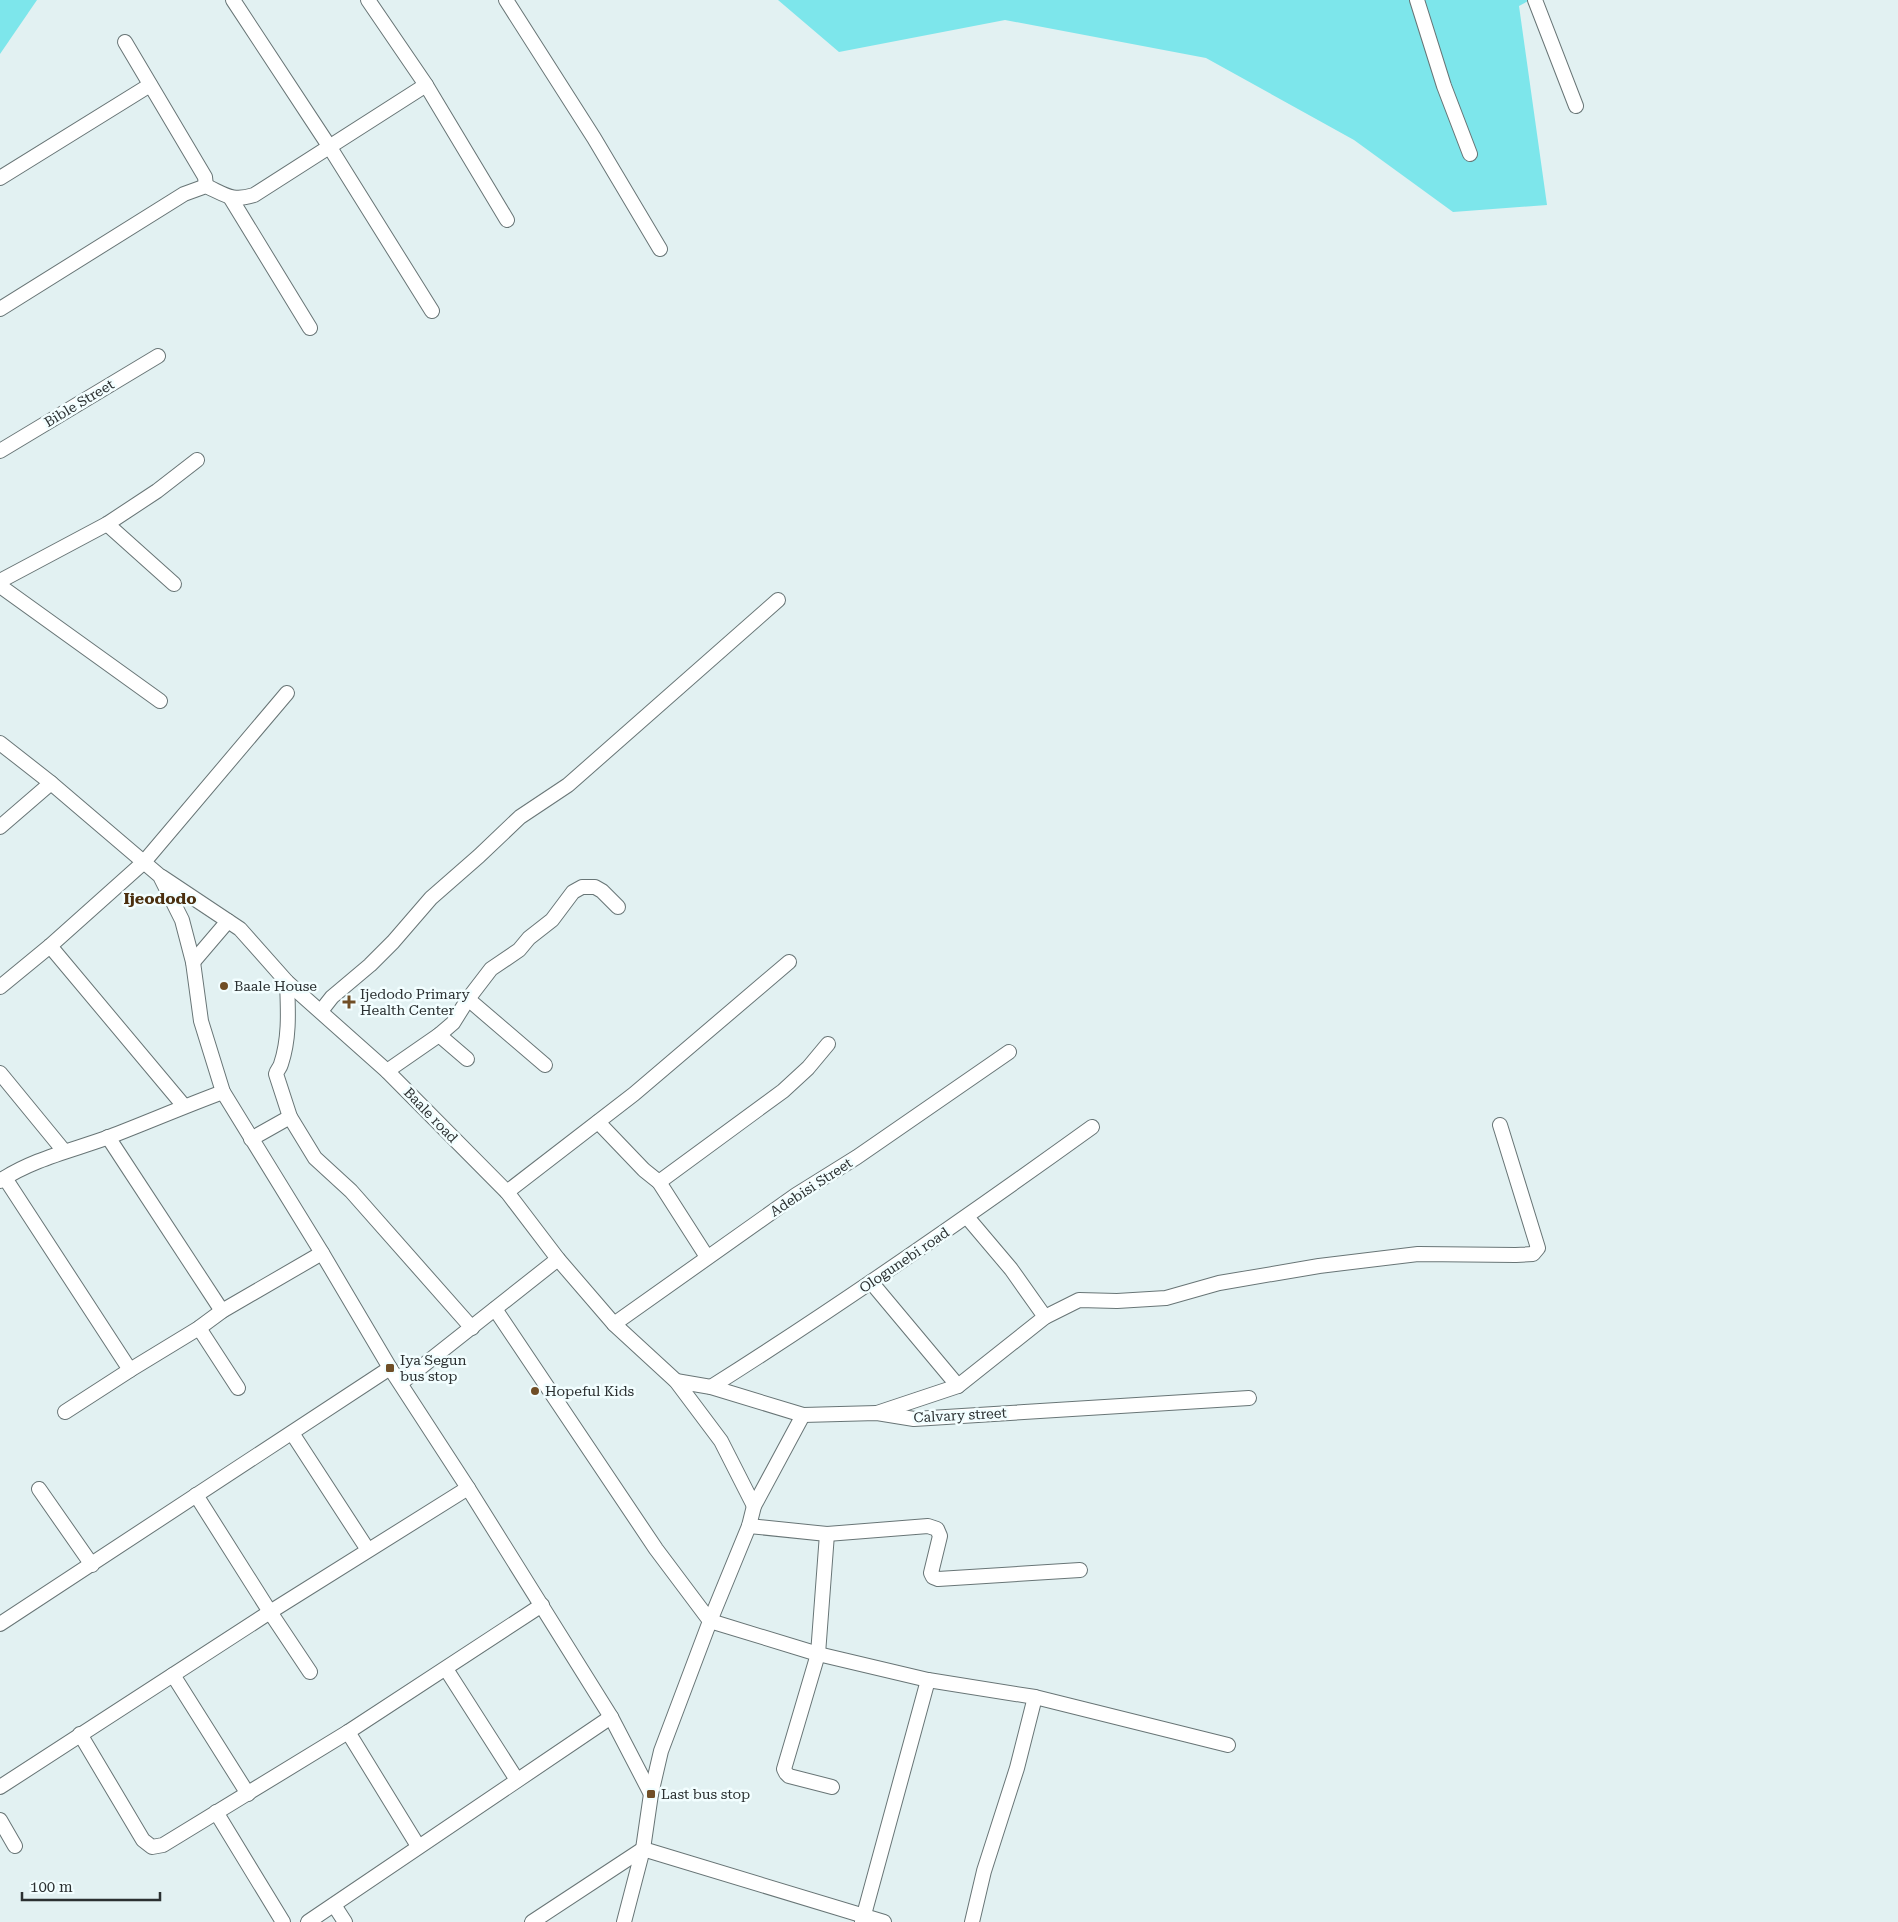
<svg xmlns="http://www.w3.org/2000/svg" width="1898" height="1922" font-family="'Roboto Serif',serif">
<rect width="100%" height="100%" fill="#e2f1f2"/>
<g fill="#7de6eb">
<polygon points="0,0 37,0 0,54"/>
<polygon points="778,0 1530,0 1519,6 1547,205 1453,212 1354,140 1206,58 1005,20 839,52"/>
</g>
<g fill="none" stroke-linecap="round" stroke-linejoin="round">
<defs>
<g id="minor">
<polyline points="233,0 329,146 432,311"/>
<polyline points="368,0 426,85 507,220"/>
<polyline points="506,0 594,138 660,249"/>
<polyline points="1417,0 1444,86 1470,154"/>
<polyline points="1535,0 1576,106"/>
<polyline points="125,42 205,177 206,186"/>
<polyline points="0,178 150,85"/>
<polyline points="230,197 310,328"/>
<path d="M 0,309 L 184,194 L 206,186 C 226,195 232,202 254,195 L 426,85"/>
<polyline points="0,451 158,356"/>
<polyline points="107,524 174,584"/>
<polyline points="0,581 107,524 157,491 197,460"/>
<polyline points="0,586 160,701"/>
<polyline points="0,743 51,783 160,876 182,920 193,962 201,1021 223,1092 322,1253 390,1368 468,1488 611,1717 651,1794"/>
<polyline points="0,827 51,783"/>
<polyline points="162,877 240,929 287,982 387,1071 507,1192 558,1259 614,1324 676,1381 721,1441 754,1506"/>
<polyline points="50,946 184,1106"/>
<polyline points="193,962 228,921"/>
<path d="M 287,982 C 288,1009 290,1037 281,1064 C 280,1068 277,1070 276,1074 L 290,1117 L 315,1158 L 351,1191 L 472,1328"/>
<polyline points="0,987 50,946 144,862 287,693"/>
<polyline points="468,999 545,1065"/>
<polyline points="321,1011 332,997 370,965 393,942 431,898 479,856 520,817 568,785 778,600"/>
<polyline points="439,1035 467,1059"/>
<polyline points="387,1071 439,1035 453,1023 468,999 491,969 519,950 529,938 552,920 573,892 582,887 595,887 602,891 618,907"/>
<polyline points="0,1073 64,1151"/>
<polyline points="598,1122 644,1170 659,1182 707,1257"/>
<polyline points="108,1137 222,1311"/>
<polyline points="251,1139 290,1117"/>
<polyline points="5,1178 130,1370 199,1328 222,1311 322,1253"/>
<path d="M 0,1181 C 32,1159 74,1150 109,1137 C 148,1122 185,1106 223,1092"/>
<polyline points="659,1182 783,1091 808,1068 828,1044"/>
<polyline points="507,1192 634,1094 789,962"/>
<polyline points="967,1217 1011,1269 1045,1317"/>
<polyline points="871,1282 958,1386"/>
<polyline points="495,1309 656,1549 710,1621 818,1654 928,1680 1035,1697 1228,1745"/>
<polyline points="614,1324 796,1195 857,1157 1009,1052"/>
<polyline points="199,1328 238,1388"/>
<polyline points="676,1381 711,1387 803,1415 877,1413 914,1419 1249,1398"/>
<polyline points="401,1383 558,1259"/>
<path d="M 711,1387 C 841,1305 967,1217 1092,1127"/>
<polyline points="65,1412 130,1370"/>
<polyline points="877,1413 958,1386 1045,1317 1079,1300 1117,1301 1166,1298 1219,1283 1319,1266 1418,1254 1516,1255 1533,1254 1538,1248 1500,1125"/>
<polyline points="292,1433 368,1550"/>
<polyline points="39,1489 92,1565"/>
<polyline points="196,1495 270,1612 310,1672"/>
<polyline points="749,1526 827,1534 928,1526 937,1529 940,1536 931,1573 933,1577 938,1579 1080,1570"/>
<polyline points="827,1534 818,1654 784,1769 786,1773 789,1776 832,1787"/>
<polyline points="0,1624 390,1368"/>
<polyline points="446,1669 517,1780"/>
<polyline points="173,1675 248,1794"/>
<polyline points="348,1732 418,1846"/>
<polyline points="80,1734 143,1840 152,1847 163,1845 348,1732 542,1605"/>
<polyline points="0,1787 270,1612 468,1488"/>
<polyline points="216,1812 283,1922"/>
<polyline points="0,1820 15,1846"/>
<polyline points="334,1905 345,1922"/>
<polyline points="308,1922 611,1717"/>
<polyline points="532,1922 643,1849 884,1922"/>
<polyline points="624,1922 643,1849 651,1794 661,1751 710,1621 749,1526 754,1506 803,1415"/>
<polyline points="862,1922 928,1680"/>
<polyline points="972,1922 984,1871 1017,1768 1035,1697"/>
</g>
</defs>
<use href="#minor" stroke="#687576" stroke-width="16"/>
<use href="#minor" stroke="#fff" stroke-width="14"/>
</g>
<g fill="#704e26" stroke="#f2feff" stroke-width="2">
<circle cx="224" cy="986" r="5"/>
<path d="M346.5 994.5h5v5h5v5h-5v5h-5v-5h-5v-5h5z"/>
<rect x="385" y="1363" width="10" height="10" rx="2.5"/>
<circle cx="535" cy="1391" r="5"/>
<rect x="646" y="1789" width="10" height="10" rx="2.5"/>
</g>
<g text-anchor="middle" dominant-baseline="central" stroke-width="5" stroke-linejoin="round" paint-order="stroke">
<g font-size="14" fill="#2b3031" stroke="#f2feff">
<text transform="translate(79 403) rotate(-31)">Bible Street</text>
<text transform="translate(431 1115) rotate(46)">Baale road</text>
<text transform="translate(811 1187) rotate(-33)">Adebisi Street</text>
<text transform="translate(904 1260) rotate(-34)">Ologunebi road</text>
<text transform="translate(960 1415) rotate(-3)">Calvary street</text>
</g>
<g font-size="14" fill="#2b3031" stroke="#f2feff" text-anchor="start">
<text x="234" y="986">Baale House</text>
<text x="360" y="994">Ijedodo Primary<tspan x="360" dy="16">Health Center</tspan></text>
<text x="400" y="1360">Iya Segun<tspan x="400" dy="16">bus stop</tspan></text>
<text x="545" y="1391">Hopeful Kids</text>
<text x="661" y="1794">Last bus stop</text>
</g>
<g font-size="16" font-weight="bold" fill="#4a2f0f" stroke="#f2feff">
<text x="160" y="898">Ijeododo</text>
</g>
</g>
<path d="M22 1892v8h138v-8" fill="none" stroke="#2b3031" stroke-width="2.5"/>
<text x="30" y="1892" font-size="15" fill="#2b3031" stroke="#f2feff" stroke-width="4" paint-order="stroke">100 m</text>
</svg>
